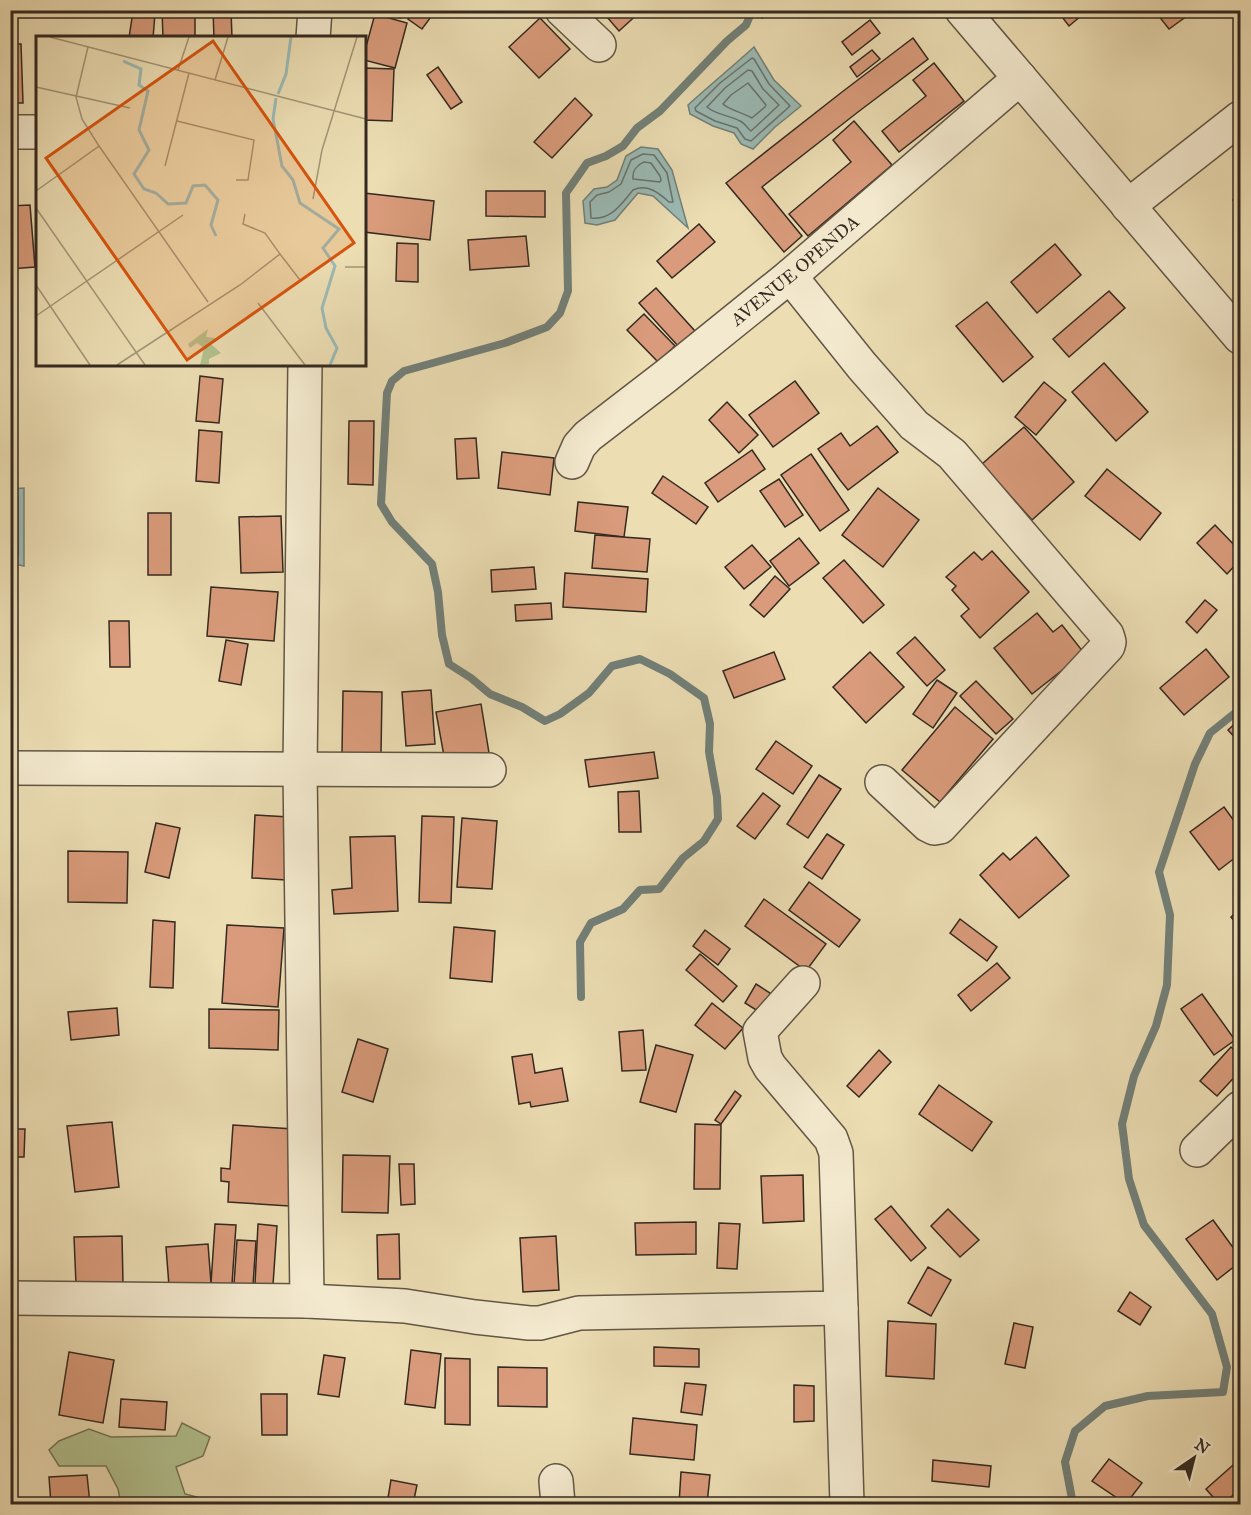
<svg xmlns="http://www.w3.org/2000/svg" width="1251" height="1515" font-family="'IM FELL Great Primer',serif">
<rect width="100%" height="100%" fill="#ecddb3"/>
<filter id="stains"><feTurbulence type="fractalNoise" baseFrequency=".00333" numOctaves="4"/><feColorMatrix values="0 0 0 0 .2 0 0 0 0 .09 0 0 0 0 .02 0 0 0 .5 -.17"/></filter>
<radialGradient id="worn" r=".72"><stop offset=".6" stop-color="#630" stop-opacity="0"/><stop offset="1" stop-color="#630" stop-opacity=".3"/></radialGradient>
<polygon fill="#b3c290" stroke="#747658" stroke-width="1.5" points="182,1423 210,1437 203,1456 176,1467 185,1494 216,1502 218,1504 121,1504 118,1489 106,1466 59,1466 49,1450 59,1441 89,1429 111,1437 176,1436"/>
<g fill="#9bbab5" stroke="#728079" stroke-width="1.5">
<path d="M 754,47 L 774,80 L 801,106 L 775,127 L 753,149 L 741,144 L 734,133 L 713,126 L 690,114 L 688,105 C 710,85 732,67 754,47 Z"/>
<polygon points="641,147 658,149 672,170 688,228 653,196 638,193 615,220 597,225 585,223 583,201 594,189 607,187 617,180 626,156"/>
<polygon points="24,488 24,566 10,563 11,489"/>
</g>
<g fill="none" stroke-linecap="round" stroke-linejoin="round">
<g stroke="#68726a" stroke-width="1.5">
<polygon points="752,58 754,59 769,84 790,106 751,141 745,139 737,128 715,121 696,111 695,108 720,83"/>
<path d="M 748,70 L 752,71 L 763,89 L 779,105 L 751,131 C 747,128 745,123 740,121 C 729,115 716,115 707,107 L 725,88 Z"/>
<path d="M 748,83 L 766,105 L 765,107 L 752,118 C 744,113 729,110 723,104 L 731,95 Z"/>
<path d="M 643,154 L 654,155 L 667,173 L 673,202 L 669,202 C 659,193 647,183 633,190 C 622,203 611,221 591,218 L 590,202 L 597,195 L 609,192 L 621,184 L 631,160 Z"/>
<path d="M 644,162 L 651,163 L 660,176 L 661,180 L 660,182 L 633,179 C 632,171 637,165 644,162 Z"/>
<polyline points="10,494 16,495 18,497 18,555 16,558 10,558"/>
</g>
<g stroke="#728079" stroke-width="8">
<polyline points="581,997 580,942 591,923 623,909 640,890 659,889 683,858 704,841 718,819 717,797 709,752 710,724 704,698 670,674 640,659 612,666 589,693 560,714 545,721 522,707 490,694 471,678 449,664 442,635 438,592 432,564 392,522 381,504 387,393 392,381 404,371 505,343 547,327 560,313 568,291 566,193 587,163 606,156 623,146 637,128 660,111 727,41 746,25 749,18 746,10"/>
<polyline points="1073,1504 1065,1462 1075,1431 1105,1406 1148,1396 1223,1392 1227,1367 1212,1314 1144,1225 1129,1179 1122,1124 1134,1076 1156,1026 1167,985 1170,915 1159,872 1195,764 1210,733 1240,709"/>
</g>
</g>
<g fill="#d99b7b" stroke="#342920" stroke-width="1.5">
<polygon points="162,10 195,10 195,38 163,38"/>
<polygon points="213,10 231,10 232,38 214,38"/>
<polygon points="380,10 403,10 400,18"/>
<polygon points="415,10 436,10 422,29 408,19"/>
<polygon points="601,10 642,10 619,31"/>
<polygon points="758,10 774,10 774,11 762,18"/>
<polygon points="1071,10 1088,10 1069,26 1062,17"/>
<polygon points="1154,10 1193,10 1194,11 1169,29"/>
<polygon points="133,11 155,14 153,38 129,38"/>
<polygon points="375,14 407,23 395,68 364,60 364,54"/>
<polygon points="540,18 570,49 539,78 509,47"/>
<polygon points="870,20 880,33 852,55 842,42"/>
<polygon points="913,38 928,59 858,112 762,187 802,236 784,252 726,183 842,92"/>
<polygon points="10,44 21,44 23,103 10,103"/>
<polygon points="872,50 880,59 857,77 850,67"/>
<polygon points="934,63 964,101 899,152 882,131 926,96 913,80"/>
<polygon points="438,67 462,102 451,109 427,75"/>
<polygon points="364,68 394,69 392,121 364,120"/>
<polygon points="575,98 592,115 552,158 534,142"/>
<polygon points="854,121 892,165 808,236 789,214 851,162 833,140"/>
<polygon points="486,191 545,191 545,217 486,216"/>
<polygon points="1240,192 1240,207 1233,200"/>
<polygon points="364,193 434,201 430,240 364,232"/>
<polygon points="30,205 35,267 10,269 10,206"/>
<polygon points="699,224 715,242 672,278 657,261"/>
<polygon points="526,236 529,266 470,270 468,240"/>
<polygon points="397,243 418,244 418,282 396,281"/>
<polygon points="1055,244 1081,275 1037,313 1011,282"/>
<polygon points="656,288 695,331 678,346 639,303"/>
<polygon points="1109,291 1125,308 1069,357 1053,339"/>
<polygon points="987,302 1033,357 1003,382 956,326"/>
<polygon points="644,314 675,346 658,362 627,330"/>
<polygon points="1104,363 1148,412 1116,441 1072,392"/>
<polygon points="200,376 223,379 219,423 196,421"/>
<polygon points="795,381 819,413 773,447 749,415"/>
<polygon points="1044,382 1066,400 1036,435 1015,417"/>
<polygon points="727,402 758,435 739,453 709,420"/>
<polygon points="349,421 374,421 373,485 348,484"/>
<polygon points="877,426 898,452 848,490 840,480 818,449 841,433 850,446"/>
<polygon points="1024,427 1074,482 1032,520 982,464"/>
<polygon points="199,430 222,432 219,483 196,481"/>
<polygon points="476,438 479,478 457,479 455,439"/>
<polygon points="752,450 765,469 718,502 705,483"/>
<polygon points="502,452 554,458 550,495 498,488"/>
<polygon points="811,454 849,510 820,531 781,475"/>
<polygon points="1107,469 1161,513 1140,540 1085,496"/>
<polygon points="663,476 708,507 696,524 652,493"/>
<polygon points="779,479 803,515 785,527 760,491"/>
<polygon points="878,488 919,520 883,567 842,535"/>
<polygon points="578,502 628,507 624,537 575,531"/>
<rect x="148" y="513" width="23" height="62"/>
<polygon points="281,516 283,572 241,573 239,517"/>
<polygon points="1215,525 1240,551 1240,560 1227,574 1197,543"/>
<polygon points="595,535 650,539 647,572 592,568"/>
<polygon points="799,538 819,563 789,586 770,561"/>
<polygon points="752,545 771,567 744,589 725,567"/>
<polygon points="992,551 1029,592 980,638 961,616 969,609 952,590 956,586 946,577 974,552 982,560"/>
<polygon points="844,560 884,605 863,623 823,578"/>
<polygon points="534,567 536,589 492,592 491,570"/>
<polygon points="565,573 648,579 646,612 563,607"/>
<polygon points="775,576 790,589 764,617 750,605"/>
<polygon points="211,587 278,592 274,641 207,636"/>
<polygon points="1205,600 1217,610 1197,633 1186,622"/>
<polygon points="551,603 552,619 516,621 515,605"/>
<polygon points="1037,613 1053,632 1062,625 1084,653 1032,694 994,648"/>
<polygon points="109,621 129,621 130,667 110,667"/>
<polygon points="915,637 945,670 927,686 897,653"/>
<polygon points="226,640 248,644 241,685 219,681"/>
<polygon points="1206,649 1229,677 1184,715 1160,688"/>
<polygon points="774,652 785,679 734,698 723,671"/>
<polygon points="870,652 904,687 866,723 833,687"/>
<polygon points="937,680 957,693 933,728 913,714"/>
<polygon points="976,681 1013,719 996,734 960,696"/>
<polygon points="431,690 435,744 406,746 402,692"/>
<polygon points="343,691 382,692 381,754 342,753"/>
<polygon points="481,704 490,759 446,767 436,712"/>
<polygon points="955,707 993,739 940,802 902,770"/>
<polygon points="1240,719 1240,743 1228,730"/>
<polygon points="776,741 812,766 793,794 756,769"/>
<polygon points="654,752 658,778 589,787 585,760"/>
<polygon points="819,775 841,789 808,838 787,824"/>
<polygon points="639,791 641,832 619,832 618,792"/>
<polygon points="763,793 780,806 755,839 737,826"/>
<polygon points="1224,807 1240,829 1240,854 1219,870 1190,832"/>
<polygon points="255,815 289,817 286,880 252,878"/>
<polygon points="422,816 454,817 451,903 419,902"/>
<polygon points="462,818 497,821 492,889 457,887"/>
<polygon points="156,823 180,828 169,878 145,872"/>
<polygon points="827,834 844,845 822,879 804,867"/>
<polygon points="395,836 398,911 334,914 332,890 352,888 350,837"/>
<polygon points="1036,837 1069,876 1019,918 980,875 1003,853 1010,860"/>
<polygon points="68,851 128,852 127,903 68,902"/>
<polygon points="809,882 860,920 839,947 789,910"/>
<polygon points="764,899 826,944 806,971 745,926"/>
<polygon points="1240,909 1240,928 1231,917"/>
<polygon points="960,919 997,947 987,961 950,933"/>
<polygon points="153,920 175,922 173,988 150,987"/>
<polygon points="227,925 284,928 278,1007 222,1003"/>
<polygon points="454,927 495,931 492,982 450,978"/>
<polygon points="705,930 730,949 718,965 693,946"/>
<polygon points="700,954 737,986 723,1002 686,970"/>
<polygon points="997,963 1010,978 971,1011 958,995"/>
<polygon points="756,984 773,995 761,1013 745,1003"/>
<polygon points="1202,994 1235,1040 1214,1055 1181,1009"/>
<polygon points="712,1003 743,1028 725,1049 695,1025"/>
<polygon points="117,1008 119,1035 71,1040 68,1012"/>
<polygon points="209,1009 279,1010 278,1050 209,1048"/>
<polygon points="643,1030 646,1070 622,1071 619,1032"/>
<polygon points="358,1039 388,1049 373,1102 342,1092"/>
<polygon points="656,1045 693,1055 676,1112 640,1102"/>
<polygon points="1231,1047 1240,1055 1240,1071 1217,1096 1200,1081"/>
<polygon points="879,1050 891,1062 859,1097 847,1086"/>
<polygon points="532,1054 535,1073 562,1068 568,1101 531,1107 530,1102 519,1104 512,1057"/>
<polygon points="939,1085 992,1122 972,1151 919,1114"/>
<polygon points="735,1091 741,1096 721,1124 715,1120"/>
<polygon points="112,1122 119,1187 75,1192 67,1126"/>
<polygon points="695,1124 721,1125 720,1189 694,1189"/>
<polygon points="233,1125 294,1129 289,1206 228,1202 229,1182 221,1181 221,1168 230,1169"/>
<polygon points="10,1129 25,1129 24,1157 10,1157"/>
<polygon points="343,1155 390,1156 388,1213 342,1212"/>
<polygon points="399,1164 414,1164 415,1204 401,1205"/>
<polygon points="803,1175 804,1221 763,1223 761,1176"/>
<polygon points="891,1206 926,1248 911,1261 875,1219"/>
<polygon points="948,1209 979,1240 960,1257 931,1226"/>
<polygon points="1213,1220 1240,1257 1240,1262 1217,1280 1186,1239"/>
<polygon points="696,1222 696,1254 636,1255 635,1223"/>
<polygon points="719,1223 740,1224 737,1269 717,1268"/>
<polygon points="215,1224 236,1225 232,1284 211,1283"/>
<polygon points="258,1224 277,1226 273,1285 255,1284"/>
<polygon points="399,1234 400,1279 378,1279 377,1235"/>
<polygon points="122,1236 123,1283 76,1284 74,1237"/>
<polygon points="556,1236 559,1290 523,1292 520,1238"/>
<polygon points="237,1240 256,1241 253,1285 234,1284"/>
<polygon points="208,1244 211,1283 169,1286 166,1247"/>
<polygon points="928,1267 951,1280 931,1316 908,1303"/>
<polygon points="1130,1292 1151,1307 1140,1325 1118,1311"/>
<polygon points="888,1321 936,1324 934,1379 886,1376"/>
<polygon points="1014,1323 1033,1327 1025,1368 1005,1364"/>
<polygon points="654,1347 699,1349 699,1367 654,1366"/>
<polygon points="411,1350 441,1354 435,1408 405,1404"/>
<polygon points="69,1352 114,1360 103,1423 59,1415"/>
<polygon points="324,1355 345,1358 339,1397 318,1394"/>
<polygon points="445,1358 470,1359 470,1425 445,1424"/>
<polygon points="498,1367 547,1368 547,1407 498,1406"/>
<polygon points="685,1383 706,1385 702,1415 681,1412"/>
<polygon points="794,1385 814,1386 814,1421 794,1422"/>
<polygon points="261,1394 287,1394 287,1435 262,1435"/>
<polygon points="121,1399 167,1402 165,1430 119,1427"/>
<polygon points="633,1418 697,1425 694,1460 630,1454"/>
<polygon points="1109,1459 1142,1483 1126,1504 1092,1481"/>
<polygon points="1240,1459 1240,1489 1223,1504 1219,1504 1206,1489"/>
<polygon points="933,1460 991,1466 989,1487 932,1481"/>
<polygon points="681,1472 710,1475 707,1504 679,1504"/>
<polygon points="87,1475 90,1504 51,1504 49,1477"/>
<polygon points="391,1480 417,1485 413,1504 387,1504"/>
</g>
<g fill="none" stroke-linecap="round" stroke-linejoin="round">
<defs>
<g id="minor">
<polyline points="562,10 599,45"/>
<polyline points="962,10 1240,337"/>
<polyline points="313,38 315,10"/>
<polyline points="10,132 38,132"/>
<polyline points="1128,206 1240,118"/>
<polyline points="790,276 862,366 914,425 952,454 1107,635 1109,642 1108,646 940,827 934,828 928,825 882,782"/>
<polyline points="305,364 300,769 307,1301"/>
<path id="s1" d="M 572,462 L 579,446 L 588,436 L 666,376 L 790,276 L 1020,78"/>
<polyline points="10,768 489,770"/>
<polyline points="1197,1150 1240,1108"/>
<polyline points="10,1298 307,1301 387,1305 405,1306 475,1317 529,1323 540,1323 579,1313 841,1308 836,1153 831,1139 770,1067 765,1058 760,1031 803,983"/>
<polyline points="841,1308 847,1504"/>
<polyline points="556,1481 558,1504"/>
</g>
</defs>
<use href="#minor" stroke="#625645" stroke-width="36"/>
<use href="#minor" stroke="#f3e9ce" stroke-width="33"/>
</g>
<g text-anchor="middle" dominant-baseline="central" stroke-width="4.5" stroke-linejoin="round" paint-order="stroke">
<g font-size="18" fill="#342920" stroke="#f3e9ce">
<text stroke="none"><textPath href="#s1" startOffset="296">AVENUE OPENDA</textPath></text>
</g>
</g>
<g transform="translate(36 36)">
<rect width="330" height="330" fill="#ecddb3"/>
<path d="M 172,293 L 170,301 L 180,302 L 175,308 L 185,317 L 173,323 L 173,328 L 164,329 L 168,312 L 161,307 L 154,312 L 152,308 Z" fill="#b3c290"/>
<path fill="none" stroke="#9bbab5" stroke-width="3" d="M 87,25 L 105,33 L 103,49 L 112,55 L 103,94 L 113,114 L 98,138 L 108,153 L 120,157 L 132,168 L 150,167 L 157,150 L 169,149 L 182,164 L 175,189 L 180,200M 242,58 L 250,38 L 255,1M 240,62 L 237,83 L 246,130 L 257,144 L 264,167 L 303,193 L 287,212 L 299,230 L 286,272 L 290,292 L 301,312 L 294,329"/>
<path fill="none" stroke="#a29578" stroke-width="1.5" d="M 14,1 L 330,83M 142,34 L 153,1M 179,44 L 192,1M 0,51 L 94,72M 141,85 L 218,104 L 212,144 L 200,144M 63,110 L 172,266M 129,130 L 153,37M 0,155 L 63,110 L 46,83 L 40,61 L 52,11M 277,163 L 286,114 L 321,1M 0,172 L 109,329M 244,218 L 264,244M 309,231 L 330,231M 0,249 L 54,329M 222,267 L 269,329M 0,280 L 147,179M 81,329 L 204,249 L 244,218 L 229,197 L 207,188 L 209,178"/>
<path fill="#d6540e" fill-opacity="0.15" stroke="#d6540e" stroke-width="3" d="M 177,5 L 318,207 L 151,324 L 10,122 Z"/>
<rect width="330" height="330" fill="none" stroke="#342920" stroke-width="3"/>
</g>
<rect width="1251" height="1515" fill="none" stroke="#ecddb3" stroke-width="36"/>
<rect x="12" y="12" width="1227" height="1491" fill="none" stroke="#342920" stroke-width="3"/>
<rect x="18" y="18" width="1215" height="1479" fill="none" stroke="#342920" stroke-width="1.5"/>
<g transform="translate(1194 1458) rotate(35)" stroke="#f3e9ce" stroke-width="4.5" paint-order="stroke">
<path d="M0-4.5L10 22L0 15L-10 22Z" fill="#342920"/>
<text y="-9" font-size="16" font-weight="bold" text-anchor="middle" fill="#342920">N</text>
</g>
<rect width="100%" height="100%" filter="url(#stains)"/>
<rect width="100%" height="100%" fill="url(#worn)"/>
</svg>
